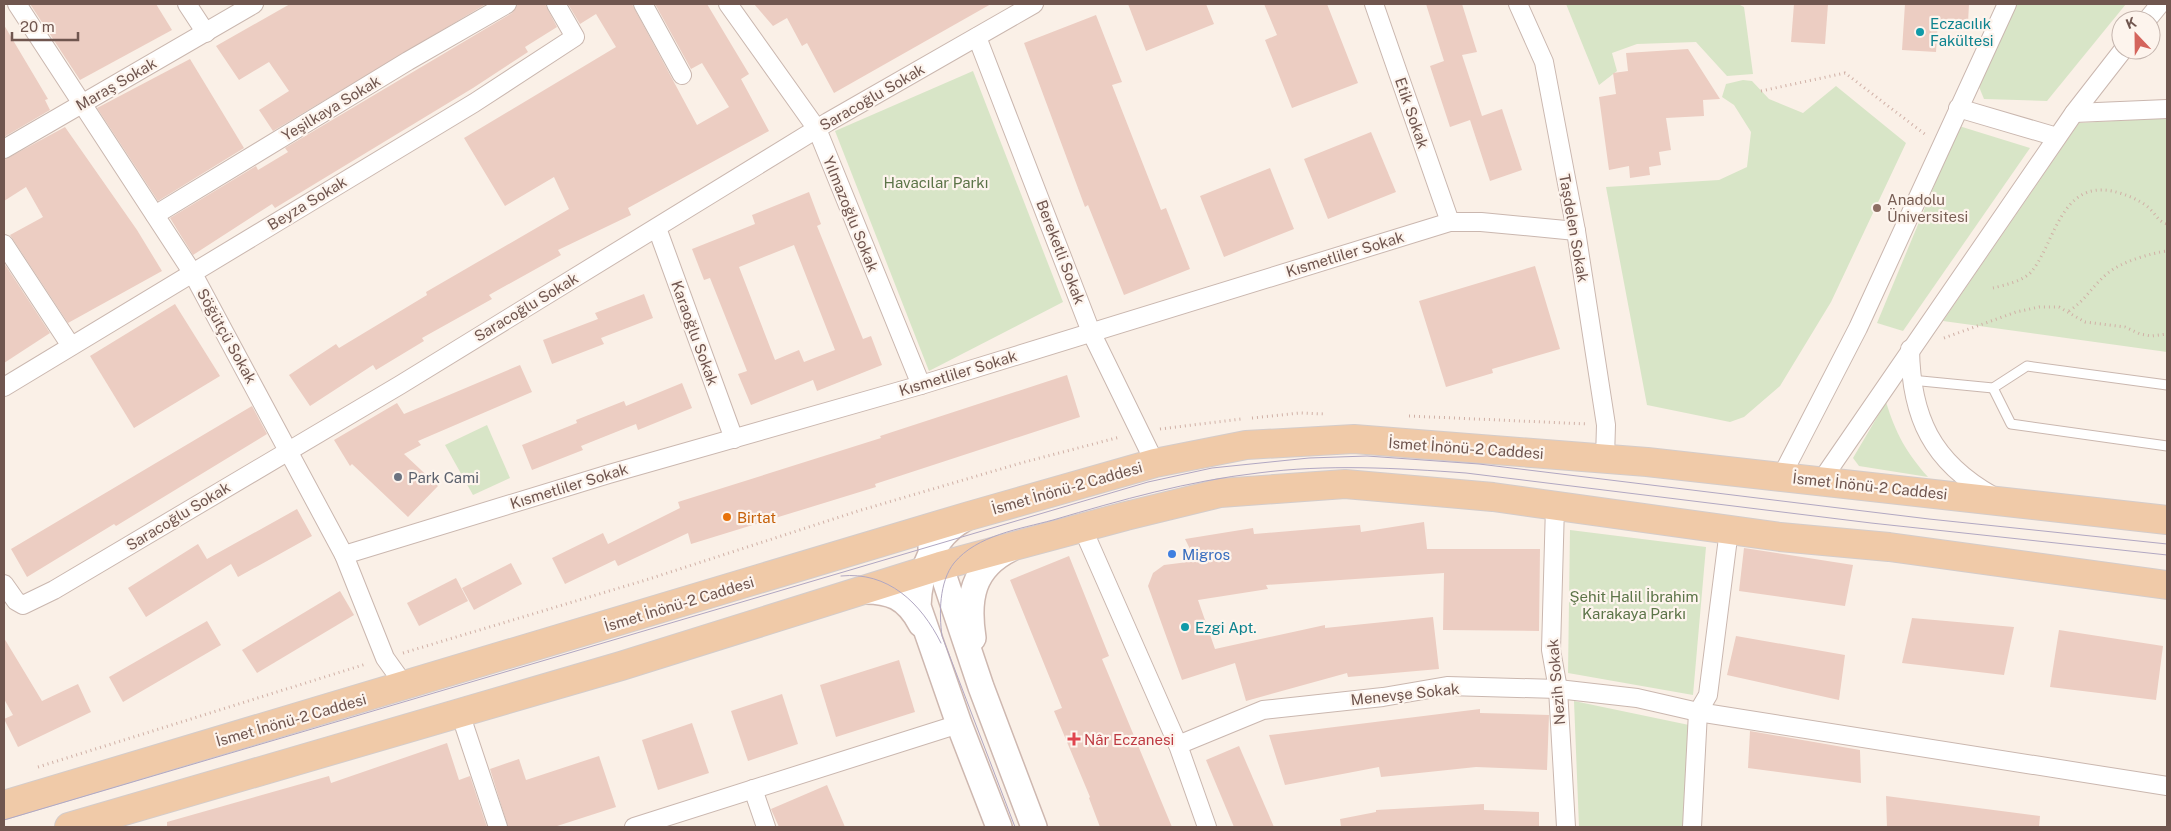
<svg xmlns="http://www.w3.org/2000/svg" width="2171" height="831" font-family="'Public Sans',sans-serif">
<rect width="100%" height="100%" fill="#faf0e7"/>
<g fill="#d8e5c7">
<polygon points="1566,4 1738,4 1744,7 1753,74 1727,76 1696,42 1637,44 1612,53 1617,71 1599,85"/>
<polygon points="2014,4 2126,4 2047,101 1984,99 1977,82"/>
<polygon points="973,71 1063,302 929,371 835,131"/>
<polygon points="1743,80 1752,81 1769,99 1803,113 1836,86 1906,143 1831,302 1780,386 1744,417 1730,422 1647,405 1606,187 1719,180 1747,167 1751,132 1734,105 1722,97 1726,84"/>
<polygon points="2167,118 2167,352 1943,321 2079,123"/>
<polygon points="1959,126 2030,148 1903,331 1877,323"/>
<path d="M 1886,402 C 1896,434 1906,452 1928,477 L 1859,466 L 1853,458 Z"/>
<polygon points="487,425 510,478 473,495 445,445"/>
<polygon points="1570,530 1706,547 1693,695 1568,673"/>
<polygon points="1574,701 1689,725 1692,827 1579,827"/>
</g>
<g fill="#eccdc2" fill-rule="evenodd">
<polygon points="30,4 156,4 172,30 80,80"/>
<polygon points="290,4 486,4 273,131 259,110 289,91 269,62 239,80 216,46"/>
<polygon points="518,4 545,4 557,27 525,47 528,52 473,88 275,208 272,204 193,255 170,218 256,166 258,170 288,152 285,148 512,13"/>
<polygon points="568,4 632,4 697,125 729,107 702,63 691,69 655,4 707,4 749,74 741,79 769,131 628,208 631,215 558,250 561,255 489,295 492,299 422,338 424,341 376,370 373,365 310,406 289,375 336,344 339,348 427,295 426,292 569,209 554,177 505,206 464,138 616,47 596,14 580,24"/>
<polygon points="754,4 991,4 834,93 807,43 802,46 787,18 773,26"/>
<polygon points="1128,4 1206,4 1214,24 1146,51"/>
<polygon points="1264,4 1327,4 1358,83 1292,108 1265,40 1277,35"/>
<polygon points="1426,4 1462,4 1477,52 1462,55 1482,116 1502,109 1522,170 1490,181 1470,120 1450,127 1430,66 1444,61"/>
<polygon points="1794,4 1828,4 1825,44 1791,42"/>
<polygon points="1905,4 1969,4 1968,23 1938,21 1936,52 1902,50"/>
<polygon points="1096,15 1122,82 1112,85 1161,210 1166,208 1190,269 1124,295 1088,205 1085,207 1024,43"/>
<polygon points="4,25 48,99 45,100 50,110 4,137"/>
<polygon points="1688,49 1720,99 1703,100 1704,116 1666,118 1671,150 1659,152 1661,165 1649,167 1650,175 1630,178 1629,166 1609,170 1599,97 1616,94 1613,73 1628,71 1626,53"/>
<polygon points="190,59 244,148 158,201 97,108"/>
<polygon points="65,127 137,230 162,271 68,323 10,235 43,217 26,187 4,201 4,160"/>
<polygon points="1371,132 1396,192 1328,219 1304,159"/>
<polygon points="1270,168 1294,229 1224,257 1200,196"/>
<path d="M 809,192 L 821,224 L 817,226 L 863,339 L 871,336 L 882,365 L 817,391 L 813,380 L 751,405 L 738,374 L 747,371 L 710,278 L 704,280 L 692,249 L 755,224 L 752,215 ZM 794,245 L 835,350 L 804,362 L 799,350 L 775,360 L 739,267 Z"/>
<polygon points="4,263 50,333 4,363"/>
<polygon points="1535,266 1560,349 1492,369 1493,373 1446,387 1419,301"/>
<polygon points="644,294 653,318 601,338 604,344 552,364 543,340 598,319 595,313"/>
<polygon points="175,304 220,376 134,428 90,356"/>
<polygon points="520,365 532,392 418,441 421,445 404,454 438,486 408,517 352,464 350,466 334,440 397,403 404,414"/>
<polygon points="1067,375 1080,417 875,484 876,487 691,544 688,533 618,566 615,560 565,584 552,558 603,533 608,544 680,508 678,502 881,438 880,436"/>
<polygon points="682,383 692,408 638,430 636,424 581,446 583,450 532,470 522,445 577,423 576,420 624,401 626,406"/>
<polygon points="252,406 267,434 116,526 114,524 27,577 11,549"/>
<polygon points="297,509 312,536 238,577 231,564 146,617 128,588 198,544 207,559"/>
<polygon points="1424,522 1427,549 1540,549 1539,631 1443,630 1444,573 1266,585 1268,589 1198,600 1215,649 1325,625 1325,628 1433,617 1439,669 1348,677 1347,673 1246,701 1235,663 1182,680 1148,586 1153,573 1164,565 1196,561 1185,539 1253,528 1254,534 1360,525 1361,532"/>
<polygon points="1744,548 1853,565 1845,606 1739,591"/>
<polygon points="1069,556 1109,656 1102,659 1172,827 1100,827 1089,798 1090,797 1054,711 1062,708 1010,580"/>
<polygon points="511,563 522,584 474,610 462,588"/>
<polygon points="456,578 468,601 419,626 407,603"/>
<polygon points="340,591 354,615 257,673 242,650"/>
<polygon points="1912,618 2014,627 2004,675 1902,663"/>
<polygon points="207,621 221,645 123,702 109,677"/>
<polygon points="2059,630 2163,646 2156,700 2050,687"/>
<polygon points="1736,636 1845,655 1839,700 1727,675"/>
<polygon points="4,638 42,701 78,684 91,712 18,747 4,719 13,715 4,699"/>
<polygon points="899,660 915,712 836,737 820,685"/>
<polygon points="782,694 798,744 748,761 731,711"/>
<polygon points="1480,709 1480,713 1549,715 1547,770 1476,767 1381,777 1379,767 1285,785 1269,735"/>
<polygon points="692,723 709,773 658,790 642,740"/>
<polygon points="1750,731 1860,750 1861,783 1748,768"/>
<polygon points="447,743 459,780 470,776 487,827 167,827 167,822 329,776 331,783"/>
<polygon points="1239,746 1274,827 1234,827 1206,760"/>
<polygon points="599,756 616,807 554,827 508,827 490,769 519,759 526,780"/>
<polygon points="827,785 845,827 779,827 771,809"/>
<polygon points="1886,796 2040,816 2039,827 1887,827"/>
<polygon points="1484,804 1484,810 1539,812 1539,827 1341,827 1340,819 1376,812 1376,810"/>
</g>
<g fill="none" stroke-linecap="round" stroke-linejoin="round">
<defs>
<g id="lane">
<polyline points="1911,380 1993,388 2027,366 2167,385"/>
<polyline points="1993,388 2011,424 2167,446"/>
</g>
<g id="street">
<polyline points="17,4 192,272 344,555 385,658 405,686"/>
<polyline points="187,4 206,33"/>
<polyline points="643,4 682,75"/>
<polyline points="728,4 817,129 921,385"/>
<polyline points="1374,4 1450,222"/>
<polyline points="1518,4 1544,62 1576,231 1606,425 1605,458"/>
<polyline points="2147,20 2160,4"/>
<polyline points="977,37 1091,332 1155,463"/>
<polyline points="1958,108 2057,137"/>
<polyline points="2074,113 2167,109"/>
<polyline points="4,149 254,4"/>
<polyline points="155,215 408,61 507,4"/>
<polyline points="657,228 734,439"/>
<polyline points="4,244 71,346"/>
<path d="M 1910,349 C 1911,417 1932,462 1993,496"/>
<polyline points="4,387 474,103 575,37 556,4"/>
<polyline points="1781,477 1858,328 2007,4"/>
<polyline points="1821,481 2074,113 2123,50"/>
<polyline points="1555,506 1551,650 1558,689 1566,827"/>
<polyline points="1082,527 1178,745 1207,827"/>
<polyline points="344,555 609,474 921,385 1450,222 1481,222 1576,231"/>
<polyline points="4,584 16,601 23,605 54,590 400,385 828,122 1034,4"/>
<polyline points="460,713 498,827"/>
<polyline points="1178,745 1263,710 1383,697 1447,686 1558,689 1637,698 1698,712 2167,786"/>
<polyline points="753,789 766,827"/>
<polyline points="634,827 959,724"/>
<polyline points="1692,827 1698,712 1708,695 1729,530"/>
</g>
<g id="secondary">
<path d="M 964,519 C 934,535 919,572 918,606 L 959,724 L 999,827"/>
<polyline points="931,548 938,559 981,687 1034,827"/>
<path d="M 861,591 C 890,590 907,597 921,624"/>
<path d="M 973,638 C 967,599 972,568 1010,549"/>
</g>
<g id="primary">
<polyline points="4,805 969,516 1155,463 1246,445 1354,439 1647,462 2167,520"/>
<polyline points="69,827 621,666 940,566 1126,516 1220,493 1345,484 1493,497 1780,537 1889,547 2167,585"/>
</g>
</defs>
<use href="#lane" stroke="#cab7af" stroke-width="11"/>
<use href="#street" stroke="#cab7af" stroke-width="20"/>
<use href="#secondary" stroke="#ceb8b0" stroke-width="28"/>
<use href="#primary" stroke="#d4ccca" stroke-width="30"/>
<g stroke="#d0b0a6" stroke-width="3" stroke-dasharray="1 4" stroke-linecap="butt">
<polyline points="1761,91 1845,73 1926,135"/>
<path d="M 1993,288 C 2005,285 2024,281 2032,271 C 2055,242 2061,181 2112,191 C 2125,194 2141,200 2150,209 C 2156,215 2159,222 2167,224"/>
<path d="M 2069,311 C 2086,300 2093,285 2108,273 C 2121,262 2151,253 2167,251"/>
<polyline points="1944,338 2016,312 2039,307 2059,307 2085,322 2125,327 2140,334 2151,336 2167,334"/>
<polyline points="1409,416 1588,424"/>
<polyline points="1252,418 1300,413 1326,414"/>
<polyline points="1160,429 1241,419"/>
<polyline points="403,653 649,579 858,511 1021,463 1120,437"/>
<polyline points="38,767 366,664"/>
</g>
<use href="#lane" stroke="#fff" stroke-width="9"/>
<use href="#street" stroke="#fff" stroke-width="18"/>
<use href="#secondary" stroke="#fff" stroke-width="25"/>
<use href="#primary" stroke="#f0caa8" stroke-width="28"/>
<g stroke="#b1a7c2" stroke-width="1">
<path d="M 841,576 C 888,571 921,603 941,643"/>
<polyline points="4,820 1148,482 1212,468 1309,458 1367,456 1479,464 1929,519 2167,544"/>
<path d="M 1015,827 L 942,636 C 939,614 939,582 954,563 C 977,535 1020,529 1053,520 C 1121,500 1188,481 1258,473 C 1327,464 1397,468 1466,473 L 1871,523 L 2167,555"/>
</g>
</g>
<g fill="#0f9aa8" stroke="#fdf4ed" stroke-width="2">
<circle cx="1920" cy="32" r="5"/>
<circle cx="1185" cy="627" r="5"/>
</g>
<circle fill="#8d6e63" stroke="#fdf4ed" stroke-width="2" cx="1877" cy="208" r="5"/>
<circle fill="#6b7280" stroke="#fdf4ed" stroke-width="2" cx="398" cy="477" r="5"/>
<circle fill="#e8710a" stroke="#fdf4ed" stroke-width="2" cx="727" cy="517" r="5"/>
<circle fill="#3f7fe0" stroke="#fdf4ed" stroke-width="2" cx="1172" cy="554" r="5"/>
<path fill="#e0444e" stroke="#fdf4ed" stroke-width="2" d="M1071.5 731.5h5v5h5v5h-5v5h-5v-5h-5v-5h5z"/>
<g text-anchor="middle" dominant-baseline="central" stroke-width="4.5" stroke-linejoin="round" paint-order="stroke">
<g font-size="15" fill="#0d838f" stroke="#fdf4ed" text-anchor="start">
<text x="1930" y="23">Eczacılık<tspan x="1930" dy="17">Fakültesi</tspan></text>
<text x="1195" y="627">Ezgi Apt.</text>
</g>
<g font-size="15" fill="#70564f" stroke="#fdf4ed">
<text transform="translate(116 84) rotate(-30)">Maraş Sokak</text>
<text transform="translate(872 97) rotate(-30)">Saracoğlu Sokak</text>
<text transform="translate(331 108) rotate(-31)">Yeşilkaya Sokak</text>
<text transform="translate(1412 113) rotate(71)">Etik Sokak</text>
<text transform="translate(307 203) rotate(-31)">Beyza Sokak</text>
<text transform="translate(851 214) rotate(68)">Yılmazoğlu Sokak</text>
<text transform="translate(1574 228) rotate(80)">Taşdelen Sokak</text>
<text transform="translate(1061 252) rotate(69)">Bereketli Sokak</text>
<text transform="translate(1345 254) rotate(-17)">Kısmetliler Sokak</text>
<text transform="translate(526 307) rotate(-31)">Saracoğlu Sokak</text>
<text transform="translate(695 333) rotate(70)">Karaoğlu Sokak</text>
<text transform="translate(227 336) rotate(61)">Söğütçü Sokak</text>
<text transform="translate(958 373) rotate(-17)">Kısmetliler Sokak</text>
<text transform="translate(1466 448) rotate(4)">İsmet İnönü-2 Caddesi</text>
<text transform="translate(569 486) rotate(-17)">Kısmetliler Sokak</text>
<text transform="translate(1870 486) rotate(6)">İsmet İnönü-2 Caddesi</text>
<text transform="translate(1067 488) rotate(-16)">İsmet İnönü-2 Caddesi</text>
<text transform="translate(178 516) rotate(-31)">Saracoğlu Sokak</text>
<text transform="translate(679 604) rotate(-17)">İsmet İnönü-2 Caddesi</text>
<text transform="translate(1556 682) rotate(-95)">Nezih Sokak</text>
<text transform="translate(1405 694) rotate(-6)">Menevşe Sokak</text>
<text transform="translate(291 720) rotate(-16)">İsmet İnönü-2 Caddesi</text>
</g>
<g font-size="15" fill="#5c7448" stroke="#fdf4ed">
<text x="936" y="182">Havacılar Parkı</text>
<text x="1634" y="596">Şehit Halil İbrahim<tspan x="1634" dy="17">Karakaya Parkı</tspan></text>
</g>
<g font-size="15" fill="#785e54" stroke="#fdf4ed" text-anchor="start">
<text x="1887" y="199">Anadolu<tspan x="1887" dy="17">Üniversitesi</tspan></text>
</g>
<g font-size="15" fill="#5b616d" stroke="#fdf4ed" text-anchor="start">
<text x="408" y="477">Park Cami</text>
</g>
<g font-size="15" fill="#c56008" stroke="#fdf4ed" text-anchor="start">
<text x="737" y="517">Birtat</text>
</g>
<g font-size="15" fill="#366cbe" stroke="#fdf4ed" text-anchor="start">
<text x="1182" y="554">Migros</text>
</g>
<g font-size="15" fill="#be3a42" stroke="#fdf4ed" text-anchor="start">
<text x="1084" y="739">Nâr Eczanesi</text>
</g>
</g>
<rect width="2171" height="831" fill="none" stroke="#70564f" stroke-width="10"/>
<g transform="translate(2136 35) rotate(338)"><circle r="24" fill="#fdf4ed" stroke="#c5b5ae"/>
<path d="M0-4L9 19L0 12L-9 19Z" fill="#d4645c"/>
<text y="-8" font-size="14" font-weight="bold" text-anchor="middle" fill="#70564f">K</text>
</g>
<path d="M12 32v8h66v-8" fill="none" stroke="#70564f" stroke-width="2.5"/>
<text x="20" y="32" font-size="15" fill="#70564f" stroke="#fdf4ed" stroke-width="4" paint-order="stroke">20 m</text>
</svg>
